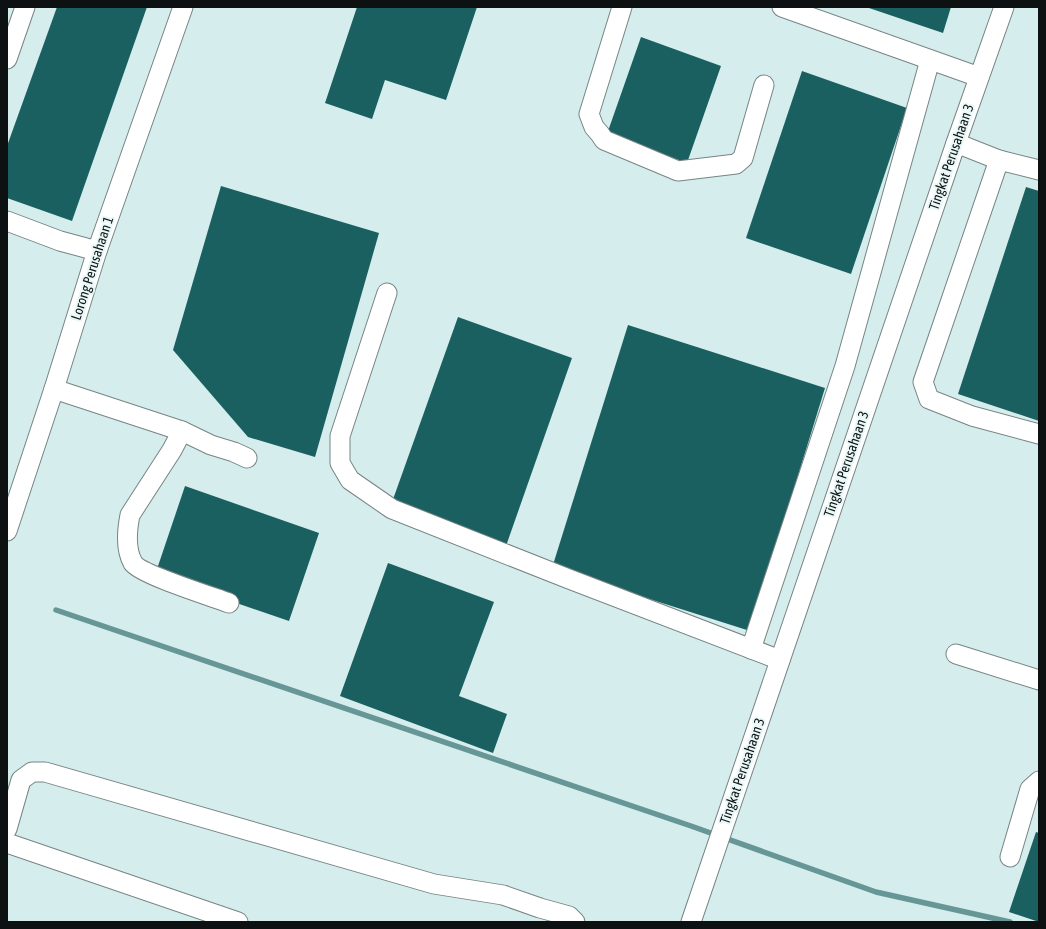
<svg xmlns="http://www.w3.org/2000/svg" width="1046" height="929" font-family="'Asap Condensed',sans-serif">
<rect width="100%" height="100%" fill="#e9f7f7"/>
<rect fill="#d5eeed" x="7" y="7" width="1032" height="915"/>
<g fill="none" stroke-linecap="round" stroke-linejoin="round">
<polyline stroke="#679696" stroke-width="5.5" points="56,610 691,826 876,892 1010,922"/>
</g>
<g fill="#1b6061">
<polygon points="57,7 147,7 72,221 7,198 7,146"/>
<polygon points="357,7 477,7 446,100 385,80 372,119 325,103"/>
<polygon points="866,7 951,7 943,33"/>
<polygon points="641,37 721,66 687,163 607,134"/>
<polygon points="802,71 907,108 851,274 746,238"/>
<polygon points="221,186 379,233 315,457 248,437 173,350"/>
<polygon points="1026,187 1039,191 1039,421 958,394"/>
<polygon points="458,317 572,358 506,546 391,505"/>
<polygon points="628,325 825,388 750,631 552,568"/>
<polygon points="185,486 319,533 289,621 155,575"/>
<polygon points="388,563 494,602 459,696 507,714 493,753 340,696"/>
<polygon points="1036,832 1039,833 1039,922 1009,912"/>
</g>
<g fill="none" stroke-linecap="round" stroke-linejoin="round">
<defs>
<g id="minor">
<polyline points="622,7 589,114 594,127 600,134 604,140 678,171 736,164 743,158 764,85"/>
<polyline points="782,7 979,77"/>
<polyline points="7,59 25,7"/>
<polyline points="956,143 999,160 1039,170"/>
<polyline points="999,160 923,382 929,399 972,416 1039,434"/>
<polyline points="7,221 60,241 97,251"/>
<polyline points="387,293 340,436 340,463 350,480 392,509 569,579 780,660"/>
<path d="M 54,389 L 182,431 L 172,450 L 130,515 C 127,530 125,549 133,563 C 140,574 213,597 229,603"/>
<polyline points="182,431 211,445 234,452 247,458"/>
<polyline points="7,531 54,389 97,251 183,7"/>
<polyline points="751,649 845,366 930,60"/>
<polyline points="956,654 1039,680"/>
<polyline points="7,829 21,780 32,772 45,772 434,884 503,895 540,908 569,916 575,922"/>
<polyline points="7,843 238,922"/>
<polyline points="1010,857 1030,789 1039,781"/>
<polyline points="691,922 956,143 1004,7"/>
</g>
</defs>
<use href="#minor" stroke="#778484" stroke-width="21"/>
<use href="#minor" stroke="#fff" stroke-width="19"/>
</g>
<g text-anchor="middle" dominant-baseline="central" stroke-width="4" stroke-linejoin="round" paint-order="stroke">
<g font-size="14" fill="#0d1111" stroke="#e9f7f7">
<text transform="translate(951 157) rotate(-71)">Tingkat Perusahaan 3</text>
<text transform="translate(92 268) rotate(-72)">Lorong Perusahaan 1</text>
<text transform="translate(846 464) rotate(-71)">Tingkat Perusahaan 3</text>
<text transform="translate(742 771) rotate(-71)">Tingkat Perusahaan 3</text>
</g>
</g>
<rect width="1046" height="929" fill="none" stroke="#0d1111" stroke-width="16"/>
</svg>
